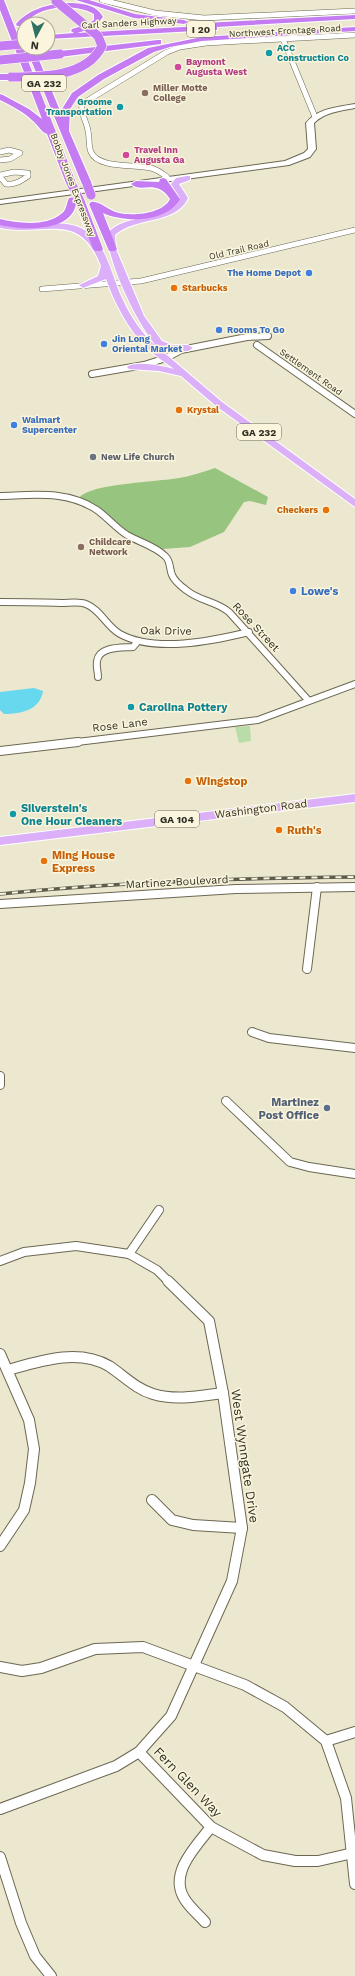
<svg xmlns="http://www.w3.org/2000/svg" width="355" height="1976" font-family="'Work Sans',sans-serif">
<rect width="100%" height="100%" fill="#ece8cf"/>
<polygon fill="#badca9" points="250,726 251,741 239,743 235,727"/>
<path fill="#97c47e" d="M 215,468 L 268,497 L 266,505 L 250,501 L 244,502 L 224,532 L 190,547 L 163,549 L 149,545 L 131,534 L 102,512 L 79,498 C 91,483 158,482 179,478 C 191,476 203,472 215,468 Z"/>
<path fill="#67d8ed" d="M 34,688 L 43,691 C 40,710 21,714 4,714 L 0,710 L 0,692 Z"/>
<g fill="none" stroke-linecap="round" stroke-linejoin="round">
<defs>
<g id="street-far3">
<polyline points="102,0 155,13 204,18 355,11"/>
<polyline points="283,39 315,117"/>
<polyline points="0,152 9,150 20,153 10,159 0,160"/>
<path d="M 0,175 L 14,172 L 28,173 L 28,176 C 21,181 15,185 6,184 L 0,177"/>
<path d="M 167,177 C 162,173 158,170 151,168 C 135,164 98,169 91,152 C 88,145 90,138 88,131 C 87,122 80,113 82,104 L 167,52 L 180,47 L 206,43 L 355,35"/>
<polyline points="42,289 141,281 355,230"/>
</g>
<g id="street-far2">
<polyline points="257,345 355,414"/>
<polyline points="92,374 144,365 166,358 181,350 247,337 268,336"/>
<path d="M 0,496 C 34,495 67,490 97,510 C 108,518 116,528 127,535 C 139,542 155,546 165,556 C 171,561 169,568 172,575 C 174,580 182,587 186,590 C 201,602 214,600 229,612 L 308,700"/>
<path d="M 0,602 C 20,602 41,602 61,603 C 69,603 79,601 86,604 C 101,610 106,626 120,634 C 155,653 212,641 249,632"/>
<path d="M 98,677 C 98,672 96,666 97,661 C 99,646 122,648 133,647 L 138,641"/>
<polyline points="69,743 258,720 355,684"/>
</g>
<g id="street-far1">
<polyline points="0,751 78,742"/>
<polyline points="0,904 236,889 355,887"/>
<polyline points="307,969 317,887"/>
<polyline points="252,1032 269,1038 355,1048"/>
<polyline points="0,1076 0,1085"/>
<polyline points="226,1101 290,1162 309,1167 355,1174"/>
<polyline points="129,1254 159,1210"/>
<polyline points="0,1261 24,1252 76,1246 129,1254 157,1270 169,1282"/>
</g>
<g id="street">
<polyline points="0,1354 29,1420 34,1449 30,1483 24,1510 0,1546"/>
<path d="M 8,1370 C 40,1361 78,1348 109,1366 C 124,1376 136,1389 153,1394 C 176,1401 200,1396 223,1393"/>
<polyline points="152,1500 172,1520 193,1525 242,1528"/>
<polyline points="0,1667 22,1671 41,1668 95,1649 143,1647 245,1685 285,1707 326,1741 346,1798 355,1884"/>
<polyline points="326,1741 355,1732"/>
<polyline points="139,1752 211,1827 263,1855 295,1861 318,1861 353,1853"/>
<polyline points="0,1809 116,1766 139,1752 171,1716 232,1581 242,1528 223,1393 209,1321 168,1281"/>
<polyline points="0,1857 21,1923 35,1956 51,1976"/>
<path d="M 205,1922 C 198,1914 189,1907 184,1898 C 169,1873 196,1846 211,1827"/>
</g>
<path id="secondary" d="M 355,104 L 355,108 C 340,111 325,112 314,123 L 316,149 L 310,157 L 289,165 L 0,204 L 0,200 L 285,161 L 304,153 L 308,149 L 306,123 C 318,108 338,107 355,104 Z"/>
<g id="primary">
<path d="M 187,176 L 190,176 L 190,180 L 179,184 L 188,198 C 176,225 136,216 115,235 L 116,249 L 144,316 L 162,341 L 172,345 L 188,345 L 193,348 L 188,351 L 161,350 L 222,402 L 355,499 L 355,507 L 216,406 L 181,376 L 159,371 L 129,369 L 127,367 C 135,360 164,366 174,369 C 165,362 155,356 147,348 C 128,329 115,304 106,279 L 83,288 L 79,285 L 98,276 L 101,266 C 79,209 46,237 0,228 L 0,224 C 25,228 52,219 76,226 C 106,236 110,273 122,298 C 130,316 142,334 157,347 C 137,323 109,266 107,234 C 124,212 169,222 180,198 L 171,184 L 176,178 Z"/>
<polygon points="355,794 355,802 0,845 0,837"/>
</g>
<g id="highway">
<path d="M 0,0 L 4,0 L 76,183 L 74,185 L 68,185 L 66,183 L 47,134 C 41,132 38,125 33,121 C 24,112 12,106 0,100 L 0,94 L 3,95 L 29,109 L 42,119 L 0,10 Z"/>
<polygon points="76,0 89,0 135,14 184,20 188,22 184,24 134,18"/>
<path d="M 65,3 C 78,3 96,3 103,17 L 94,28 L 77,33 L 201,26 L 201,23 L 204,23 L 355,15 L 355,19 L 217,27 L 217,30 L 214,30 L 48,39 L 48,35 L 74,33 L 71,31 L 72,29 L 88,24 L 94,20 L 94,14 C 77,4 48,5 32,17 C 29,19 25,24 23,26 L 17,26 L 16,24 C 29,9 46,5 65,3 Z"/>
<polygon points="355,27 355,31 202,41 170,47 154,52 104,79 78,97 70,109 69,131 92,184 87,187 82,184 26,48 34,48 61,113 62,109 72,93 98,75 148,48 202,37"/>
<polygon points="158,40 161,40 161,44 60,57 56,54 60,51"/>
<polygon points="0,74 11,74 15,77 11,80 0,80"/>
<path d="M 163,178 L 166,179 L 180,199 C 167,223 124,223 103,213 L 117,249 L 115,251 L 109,251 L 89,204 L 91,202 C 99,200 109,211 119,213 C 133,216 163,214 170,199 C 156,178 141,194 131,184 L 136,181 L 159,182 L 160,179 Z"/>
<path d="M 79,196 L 84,199 L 103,249 L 101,251 L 95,251 L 93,249 L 76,204 C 71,233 22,230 0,225 L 0,219 C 18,223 45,227 61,214 C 67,210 66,204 69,198 Z"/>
</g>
</defs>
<use href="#street-far3" stroke="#6c6752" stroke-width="6"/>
<use href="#street-far2" stroke="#6c6752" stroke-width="8"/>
<use href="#street-far1" stroke="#6c6752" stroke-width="10"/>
<use href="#street" stroke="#6c6752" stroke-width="12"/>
<use href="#secondary" stroke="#6c6752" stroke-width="2"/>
<use href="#primary" stroke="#fff" stroke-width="2"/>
<use href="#highway" stroke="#fff" stroke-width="2"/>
<use href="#street-far3" stroke="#fff" stroke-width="5"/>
<use href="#street-far2" stroke="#fff" stroke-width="6"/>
<use href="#street-far1" stroke="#fff" stroke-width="8"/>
<use href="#street" stroke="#fff" stroke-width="10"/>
<use href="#secondary" fill="#fff" fill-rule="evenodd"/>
<use href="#primary" fill="#dcb0f8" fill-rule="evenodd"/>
<use href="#highway" fill="#c57cf3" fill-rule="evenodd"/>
<defs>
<path id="rail" d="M 0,894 C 118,882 236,878 355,877"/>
</defs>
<use href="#rail" stroke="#5d5b4d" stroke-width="3.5"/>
<use href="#rail" stroke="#faf5dc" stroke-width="2" stroke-dasharray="6" stroke-linecap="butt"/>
<defs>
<g id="highway-bridge">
<polyline points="0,46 24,44"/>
<polyline points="0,60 60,54"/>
<path d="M 11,77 C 42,77 87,77 102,46 L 98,36 L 56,1"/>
<polyline points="71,183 79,199"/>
<polyline points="87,184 91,195"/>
</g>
</defs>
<use href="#highway-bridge" stroke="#fff" stroke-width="10" stroke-linecap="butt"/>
<use href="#highway-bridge" stroke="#c57cf3" stroke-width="9"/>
</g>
<g fill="#0f9aa8" stroke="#faf5dc" stroke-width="1.5">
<circle cx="269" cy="53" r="4"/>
<circle cx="120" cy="107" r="4"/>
<circle cx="131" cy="707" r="4"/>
<circle cx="13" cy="814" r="4"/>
</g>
<g fill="#d1479c" stroke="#faf5dc" stroke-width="1.5">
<circle cx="178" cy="67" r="4"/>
<circle cx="126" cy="155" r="4"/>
</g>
<g fill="#8d6e63" stroke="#faf5dc" stroke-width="1.5">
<circle cx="145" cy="93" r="4"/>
<circle cx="81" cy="547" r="4"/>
</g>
<g fill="#3f7fe0" stroke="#faf5dc" stroke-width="1.5">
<circle cx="309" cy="273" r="4"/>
<circle cx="219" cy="330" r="4"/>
<circle cx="104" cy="344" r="4"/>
<circle cx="14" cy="425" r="4"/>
<circle cx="293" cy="591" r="4"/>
</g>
<g fill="#e8710a" stroke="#faf5dc" stroke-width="1.5">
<circle cx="174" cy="288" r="4"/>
<circle cx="179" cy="410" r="4"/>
<circle cx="326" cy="510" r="4"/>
<circle cx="188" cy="781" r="4"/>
<circle cx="279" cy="830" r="4"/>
<circle cx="44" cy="861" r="4"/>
</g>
<circle fill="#6b7280" stroke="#faf5dc" stroke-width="1.5" cx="93" cy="457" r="4"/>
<circle fill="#5c6f8a" stroke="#faf5dc" stroke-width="1.5" cx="327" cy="1108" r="4"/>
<g text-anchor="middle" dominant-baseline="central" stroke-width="3" stroke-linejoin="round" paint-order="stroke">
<g font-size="9" fill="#302f25" stroke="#faf5dc">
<text transform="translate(129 23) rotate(-3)">Carl Sanders Highway</text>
<text transform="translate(285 31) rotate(-3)">Northwest Frontage Road</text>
<text transform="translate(73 185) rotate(69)">Bobby Jones Expressway</text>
<text transform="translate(239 250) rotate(-13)">Old Trail Road</text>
<text transform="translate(311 372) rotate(35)">Settlement Road</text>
</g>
<g font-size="9" font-weight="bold" fill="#0d838f" stroke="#faf5dc" text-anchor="start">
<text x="277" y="48">ACC<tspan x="277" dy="10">Construction Co</tspan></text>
<text x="112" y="102" text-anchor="end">Groome<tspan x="112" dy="10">Transportation</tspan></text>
</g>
<g font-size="9" font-weight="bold" fill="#b23c85" stroke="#faf5dc" text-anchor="start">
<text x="186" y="62">Baymont<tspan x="186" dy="10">Augusta West</tspan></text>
<text x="134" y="150">Travel Inn<tspan x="134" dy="10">Augusta Ga</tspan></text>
</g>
<g font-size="9" font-weight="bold" fill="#785e54" stroke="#faf5dc" text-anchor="start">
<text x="153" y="88">Miller Motte<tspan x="153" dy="10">College</tspan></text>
<text x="89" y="542">Childcare<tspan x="89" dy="10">Network</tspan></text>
</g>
<g font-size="9" font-weight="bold" fill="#366cbe" stroke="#faf5dc" text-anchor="start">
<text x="301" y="273" text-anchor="end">The Home Depot</text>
<text x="227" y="330">Rooms To Go</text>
<text x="112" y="339">Jin Long<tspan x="112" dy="10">Oriental Market</tspan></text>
<text x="22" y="420">Walmart<tspan x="22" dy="10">Supercenter</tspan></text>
</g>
<g font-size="9" font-weight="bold" fill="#c56008" stroke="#faf5dc" text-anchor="start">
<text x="182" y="288">Starbucks</text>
<text x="187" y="410">Krystal</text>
<text x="318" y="510" text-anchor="end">Checkers</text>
</g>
<g font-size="9" font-weight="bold" fill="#5b616d" stroke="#faf5dc" text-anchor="start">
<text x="101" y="457">New Life Church</text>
</g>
<g fill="#faf5dc" stroke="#6d6a5c" stroke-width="1">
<rect x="187" y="21" width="28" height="16" rx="3"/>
<rect x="22" y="75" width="44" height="16" rx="3"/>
<rect x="237" y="424" width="44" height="16" rx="3"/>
<rect x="155" y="811" width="44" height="16" rx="3"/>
</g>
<g font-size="10" font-weight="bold" fill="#302f25">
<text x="201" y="29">I 20</text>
<text x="44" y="83">GA 232</text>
<text x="259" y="432">GA 232</text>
<text x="177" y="819">GA 104</text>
</g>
<g font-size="11" font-weight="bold" fill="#366cbe" stroke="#faf5dc" text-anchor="start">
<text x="301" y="591">Lowe's</text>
</g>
<g font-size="11" fill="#302f25" stroke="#faf5dc">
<text transform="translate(256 627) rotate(47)">Rose Street</text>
<text transform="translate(166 631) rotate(1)">Oak Drive</text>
<text transform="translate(120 725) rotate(-7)">Rose Lane</text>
<text transform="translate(261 809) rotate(-7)">Washington Road</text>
<text transform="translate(177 882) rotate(-3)">Martinez Boulevard</text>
</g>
<g font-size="11" font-weight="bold" fill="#0d838f" stroke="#faf5dc" text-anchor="start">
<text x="139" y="707">Carolina Pottery</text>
<text x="21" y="808">Silverstein's<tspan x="21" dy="13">One Hour Cleaners</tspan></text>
</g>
<g font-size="11" font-weight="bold" fill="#c56008" stroke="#faf5dc" text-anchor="start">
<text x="196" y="781">Wingstop</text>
<text x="287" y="830">Ruth's</text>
<text x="52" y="855">Ming House<tspan x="52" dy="13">Express</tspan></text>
</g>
<g font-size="11" font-weight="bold" fill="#4e5e75" stroke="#faf5dc" text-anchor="end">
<text x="319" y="1102">Martinez<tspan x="319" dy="13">Post Office</tspan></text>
</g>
<g font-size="13" fill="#302f25" stroke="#faf5dc">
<text transform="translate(245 1456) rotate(82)">West Wynngate Drive</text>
<text transform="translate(188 1782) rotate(46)">Fern Glen Way</text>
</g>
</g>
<g transform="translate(36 36) rotate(187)"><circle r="19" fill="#faf5dc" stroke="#a9a693"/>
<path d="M0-3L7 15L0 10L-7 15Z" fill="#307262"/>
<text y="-6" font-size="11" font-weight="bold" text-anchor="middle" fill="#302f25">N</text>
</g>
</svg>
